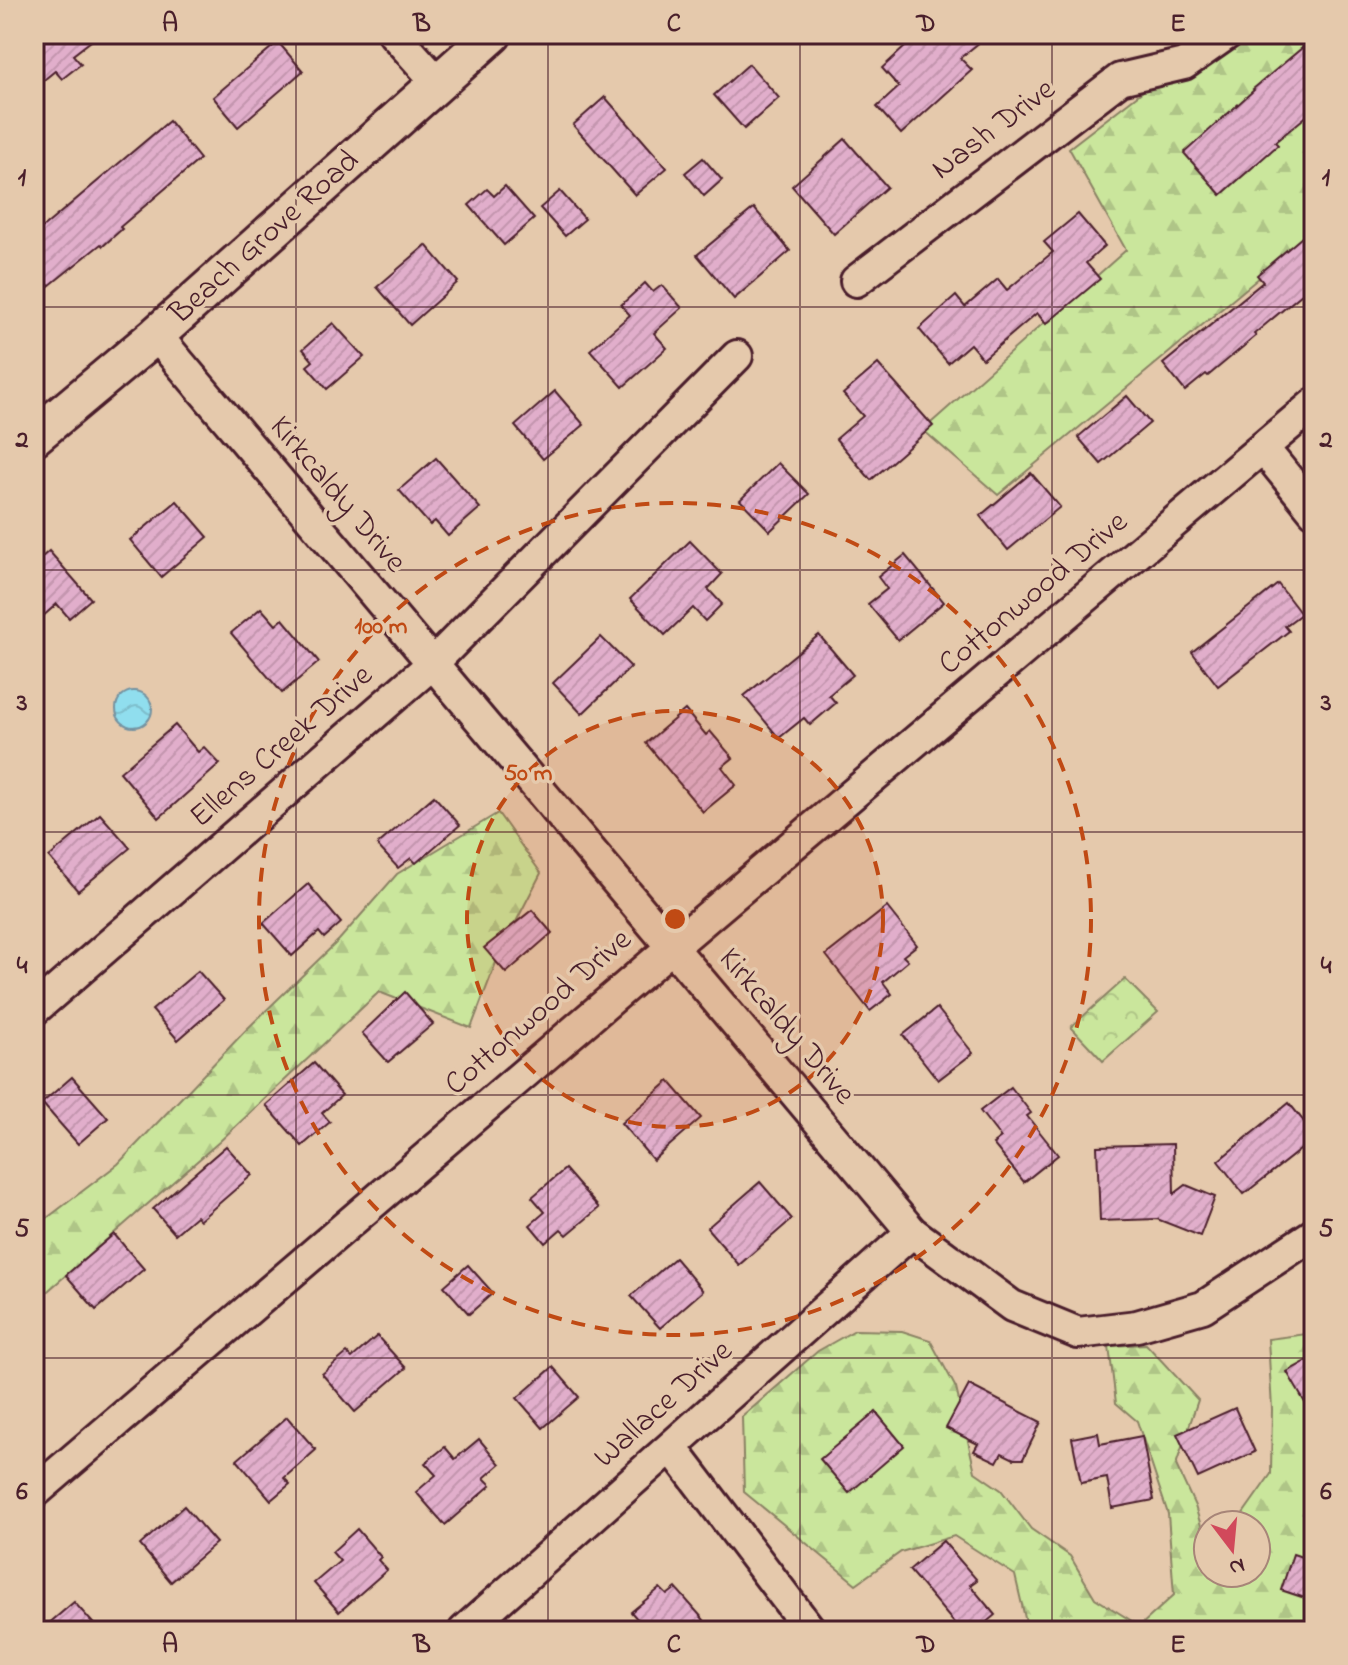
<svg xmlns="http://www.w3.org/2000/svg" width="1348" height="1665" font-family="'Indie Flower',sans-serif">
<defs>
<pattern id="forest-firs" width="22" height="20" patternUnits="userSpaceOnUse" patternTransform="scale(2)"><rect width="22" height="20" fill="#cae69c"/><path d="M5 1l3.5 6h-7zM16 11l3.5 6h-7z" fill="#afc587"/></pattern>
<pattern id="park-crowns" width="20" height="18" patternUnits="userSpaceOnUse" patternTransform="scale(2)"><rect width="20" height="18" fill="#cae69c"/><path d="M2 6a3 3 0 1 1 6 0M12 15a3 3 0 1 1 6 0" fill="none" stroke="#afc587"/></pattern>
<pattern id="water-waves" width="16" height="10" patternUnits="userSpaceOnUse" patternTransform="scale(2)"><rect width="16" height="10" fill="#90deee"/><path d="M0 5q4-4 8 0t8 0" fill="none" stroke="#7ebecc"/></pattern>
<pattern id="building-hatch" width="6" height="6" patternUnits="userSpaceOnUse" patternTransform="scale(2)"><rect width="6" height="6" fill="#e1aecb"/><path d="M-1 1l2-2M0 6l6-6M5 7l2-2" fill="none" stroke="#c395ae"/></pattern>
</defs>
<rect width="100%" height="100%" fill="#e5c9ac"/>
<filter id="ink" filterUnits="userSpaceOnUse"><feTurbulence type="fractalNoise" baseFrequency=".0125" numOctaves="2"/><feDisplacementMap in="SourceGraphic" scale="16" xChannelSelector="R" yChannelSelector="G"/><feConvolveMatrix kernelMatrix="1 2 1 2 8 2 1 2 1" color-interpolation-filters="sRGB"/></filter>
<g filter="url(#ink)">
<g fill="url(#forest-firs)" stroke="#8a8264" stroke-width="2">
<polygon points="1217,34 1314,34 1314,232 998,495 923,430 1126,250 1069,148"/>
<polygon points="498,813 541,873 499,955 471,1028 379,992 219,1142 34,1303 34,1228 118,1164 247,1029 339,940 397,874"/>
<polygon points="855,1330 902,1331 930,1340 956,1388 975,1472 1001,1490 1031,1529 1070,1556 1095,1598 1140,1626 1174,1595 1168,1514 1137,1421 1116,1403 1109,1346 1146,1344 1198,1400 1176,1465 1195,1506 1208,1549 1208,1573 1256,1573 1256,1525 1235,1525 1271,1474 1272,1409 1268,1339 1314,1333 1314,1631 1028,1631 1015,1575 954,1536 901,1552 856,1584 744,1492 742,1417 818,1351"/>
</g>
<polygon fill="url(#park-crowns)" stroke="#8a8264" stroke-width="2" points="1125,979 1158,1012 1103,1061 1071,1027"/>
<circle fill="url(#water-waves)" stroke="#7492a0" stroke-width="2" cx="134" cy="709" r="18"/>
<g fill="url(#building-hatch)" stroke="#4a1f2b" stroke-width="2">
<polygon points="34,34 100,34 73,55 81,64 62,79 55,71 34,88"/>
<polygon points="919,34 990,34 960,58 972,70 901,134 877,107 899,87 882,68"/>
<polygon points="1314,38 1314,110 1275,142 1278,145 1221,195 1184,153 1254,90 1253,89"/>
<polygon points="278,42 303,71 238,127 213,97"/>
<polygon points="749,64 779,98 744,129 714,95"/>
<polygon points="605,97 667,168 635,195 573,125"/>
<polygon points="169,121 200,159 120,227 122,229 103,246 101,244 34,298 34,235"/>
<polygon points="845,139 887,187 834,234 792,186"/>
<polygon points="703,158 722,180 704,196 685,173"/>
<polygon points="505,186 534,219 504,245 469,205 487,189 494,196"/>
<polygon points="560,191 585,219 565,236 540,208"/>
<polygon points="754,208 790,251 734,299 697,255"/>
<polygon points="1078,214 1105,246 1086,263 1100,279 1046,324 1037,313 983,359 970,344 948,363 919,329 956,296 965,307 998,279 1007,290 1053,252 1044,242"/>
<polygon points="1314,227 1314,284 1254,334 1256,336 1208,376 1206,374 1185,391 1163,364 1263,282 1257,275"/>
<polygon points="426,245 458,282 410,325 377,287"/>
<polygon points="645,283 653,292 662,285 682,308 654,333 667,348 623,387 590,350 630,315 621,305"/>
<polygon points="333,323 364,357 327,389 307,366 313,361 303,349"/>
<polygon points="878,364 933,426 871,480 836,439 863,416 843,394"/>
<polygon points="555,391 584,425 543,459 515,426"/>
<polygon points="1127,396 1150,423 1101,464 1078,437"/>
<polygon points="436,458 480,508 448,536 435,521 430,525 399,490"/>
<polygon points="778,463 809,494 770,531 740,500"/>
<polygon points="1031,473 1060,507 1008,550 980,516"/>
<polygon points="177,501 208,537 161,577 130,540"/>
<polygon points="690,541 722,574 708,589 722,604 705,621 693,608 665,635 630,599"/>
<polygon points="49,551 91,599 69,618 57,604 34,624 34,564"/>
<polygon points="905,555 944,602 898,640 868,604 887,589 878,577"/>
<polygon points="1278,584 1301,614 1285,626 1289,631 1218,686 1192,652"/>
<polygon points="261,608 276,625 283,619 319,662 282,693 231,633"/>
<polygon points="819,635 853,675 829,695 836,703 810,725 804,718 779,738 744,696"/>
<polygon points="601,637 631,667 582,714 553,683"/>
<polygon points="685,710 706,735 710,731 733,758 722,767 736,785 703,812 646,743"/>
<polygon points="175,725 198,752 204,747 220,764 159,818 120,772"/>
<polygon points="434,796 460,825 416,863 411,858 398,868 377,845"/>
<polygon points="100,814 130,848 78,891 49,857"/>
<polygon points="308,884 341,923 324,938 319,932 292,956 263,923"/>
<polygon points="887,907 917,945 903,956 908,961 883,982 892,994 870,1011 826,955"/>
<polygon points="532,910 552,933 506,973 484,948"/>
<polygon points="198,971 224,1000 178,1040 152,1010"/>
<polygon points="405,992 433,1024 388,1062 362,1033"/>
<polygon points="937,1008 973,1053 938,1080 903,1035"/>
<polygon points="314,1063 342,1095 322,1113 330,1122 302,1146 266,1105"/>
<polygon points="72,1077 108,1118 78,1144 42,1103"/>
<polygon points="669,1081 701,1118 653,1160 621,1123"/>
<polygon points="1011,1087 1031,1113 1027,1116 1058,1155 1024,1182 993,1144 1001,1138 980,1111"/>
<polygon points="1289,1103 1314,1134 1314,1139 1244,1194 1218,1161"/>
<polygon points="1173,1144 1174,1194 1186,1185 1215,1197 1200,1236 1157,1219 1100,1221 1097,1146"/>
<polygon points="226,1146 252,1175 200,1220 196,1216 175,1234 153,1209"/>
<polygon points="565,1169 599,1208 567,1235 561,1229 545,1243 530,1225 545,1212 532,1197"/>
<polygon points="760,1182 792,1219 739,1265 707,1228"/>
<polygon points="114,1234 144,1269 96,1310 66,1275"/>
<polygon points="675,1258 703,1291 660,1328 631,1296"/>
<polygon points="468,1265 493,1293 469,1314 444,1286"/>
<polygon points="377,1336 406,1368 355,1412 322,1374 347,1353 352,1358"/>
<polygon points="1314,1357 1314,1418 1287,1372"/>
<polygon points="553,1367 579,1397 543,1428 517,1398"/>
<polygon points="969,1385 1041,1422 1023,1459 1014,1459 1002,1453 997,1462 974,1451 978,1444 946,1428"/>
<polygon points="1235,1408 1255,1452 1198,1478 1177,1434"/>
<polygon points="876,1412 904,1446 849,1493 820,1459"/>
<polygon points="287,1417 316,1450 284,1478 290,1484 271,1500 237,1460"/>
<polygon points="1098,1433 1100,1444 1142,1436 1154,1500 1112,1508 1107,1478 1081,1483 1072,1438"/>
<polygon points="479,1439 500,1464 484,1478 491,1485 445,1525 416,1492 436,1475 425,1463 445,1447 455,1459"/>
<polygon points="184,1506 216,1543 171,1582 140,1545"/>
<polygon points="357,1529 381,1557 378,1560 387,1570 339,1612 314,1583 340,1561 332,1552"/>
<polygon points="943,1541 977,1580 970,1585 995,1615 976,1631 961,1631 909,1570"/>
<polygon points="1293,1554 1314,1561 1314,1601 1281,1590"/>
<polygon points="660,1588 667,1595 676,1588 704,1620 691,1631 648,1631 631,1612"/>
<polygon points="74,1602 100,1631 40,1631"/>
</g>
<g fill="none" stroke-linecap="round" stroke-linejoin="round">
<defs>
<g id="minor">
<polyline points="394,34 438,83"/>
<polyline points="856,281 1120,79 1184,64 1227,34"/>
<polyline points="156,335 912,1232 1012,1306 1078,1333 1137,1326 1203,1307 1314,1234"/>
<polyline points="1263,448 1314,511"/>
<polyline points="34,1010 432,664 737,356"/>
<polyline points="672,1448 811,1631"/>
<polyline points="34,1493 671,948 1314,404"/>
<polyline points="464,1631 912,1232"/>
</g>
<polyline id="tertiary" points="34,437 156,335 493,34"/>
</defs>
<use href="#minor" stroke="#4a1f2b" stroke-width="36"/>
<use href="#tertiary" stroke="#4a1f2b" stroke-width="42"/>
<use href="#minor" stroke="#e5c9ac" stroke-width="30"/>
<use href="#tertiary" stroke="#e5c9ac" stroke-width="36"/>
</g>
</g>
<path fill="none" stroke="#4a1f2b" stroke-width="2" stroke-opacity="0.55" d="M 296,34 L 296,1631M 548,34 L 548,1631M 800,34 L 800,1631M 1052,34 L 1052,1631M 34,307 L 1314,307M 34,570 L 1314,570M 34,832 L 1314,832M 34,1095 L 1314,1095M 34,1358 L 1314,1358"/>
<circle cx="675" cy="919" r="208" fill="#c04a14" fill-opacity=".12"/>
<g fill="none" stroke="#c04a14" stroke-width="4" stroke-dasharray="14 10">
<circle cx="675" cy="919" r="208"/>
<circle cx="675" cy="919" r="416"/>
</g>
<g text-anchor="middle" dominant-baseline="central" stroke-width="7" stroke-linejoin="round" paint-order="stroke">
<g font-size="32" fill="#4a1f2b" stroke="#e5c9ac">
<text transform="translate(994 130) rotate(-37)">Nash Drive</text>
<text transform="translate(265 238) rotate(-42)">Beach Grove Road</text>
<text transform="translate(337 495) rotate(50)">Kirkcaldy Drive</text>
<text transform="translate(1034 594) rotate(-40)">Cottonwood Drive</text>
<text transform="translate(282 747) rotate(-41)">Ellens Creek Drive</text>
<text transform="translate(539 1013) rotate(-41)">Cottonwood Drive</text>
<text transform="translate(786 1027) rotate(50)">Kirkcaldy Drive</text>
<text transform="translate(664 1405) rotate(-42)">Wallace Drive</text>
</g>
</g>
<circle cx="675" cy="919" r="12" fill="#c04a14" stroke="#e5c9ac" stroke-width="4"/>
<g font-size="24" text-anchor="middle" font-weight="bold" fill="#c04a14" stroke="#e5c9ac" stroke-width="7" stroke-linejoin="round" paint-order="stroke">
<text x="381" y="633">100 m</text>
<text x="528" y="780">50 m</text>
</g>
<rect width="1348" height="1665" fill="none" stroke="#e5c9ac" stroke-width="88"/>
<g transform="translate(1232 1549) rotate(164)"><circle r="38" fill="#e5c9ac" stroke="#a78578" stroke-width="2"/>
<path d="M0-6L14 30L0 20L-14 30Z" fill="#d1495b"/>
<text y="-12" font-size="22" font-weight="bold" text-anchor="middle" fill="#4a1f2b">N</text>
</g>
<rect x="44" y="44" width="1260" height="1577" fill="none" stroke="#4a1f2b" stroke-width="3"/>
<g font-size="26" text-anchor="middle" font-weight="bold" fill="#4a1f2b">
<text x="170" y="31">A</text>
<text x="422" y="31">B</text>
<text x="674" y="31">C</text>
<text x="926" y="31">D</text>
<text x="1178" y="31">E</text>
<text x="22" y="185">1</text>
<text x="1326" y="185">1</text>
<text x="22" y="447">2</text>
<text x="1326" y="447">2</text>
<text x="22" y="710">3</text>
<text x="1326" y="710">3</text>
<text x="22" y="973">4</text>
<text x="1326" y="973">4</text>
<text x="22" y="1236">5</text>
<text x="1326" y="1236">5</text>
<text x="22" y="1499">6</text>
<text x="1326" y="1499">6</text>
<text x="170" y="1652">A</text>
<text x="422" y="1652">B</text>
<text x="674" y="1652">C</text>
<text x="926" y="1652">D</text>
<text x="1178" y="1652">E</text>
</g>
</svg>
